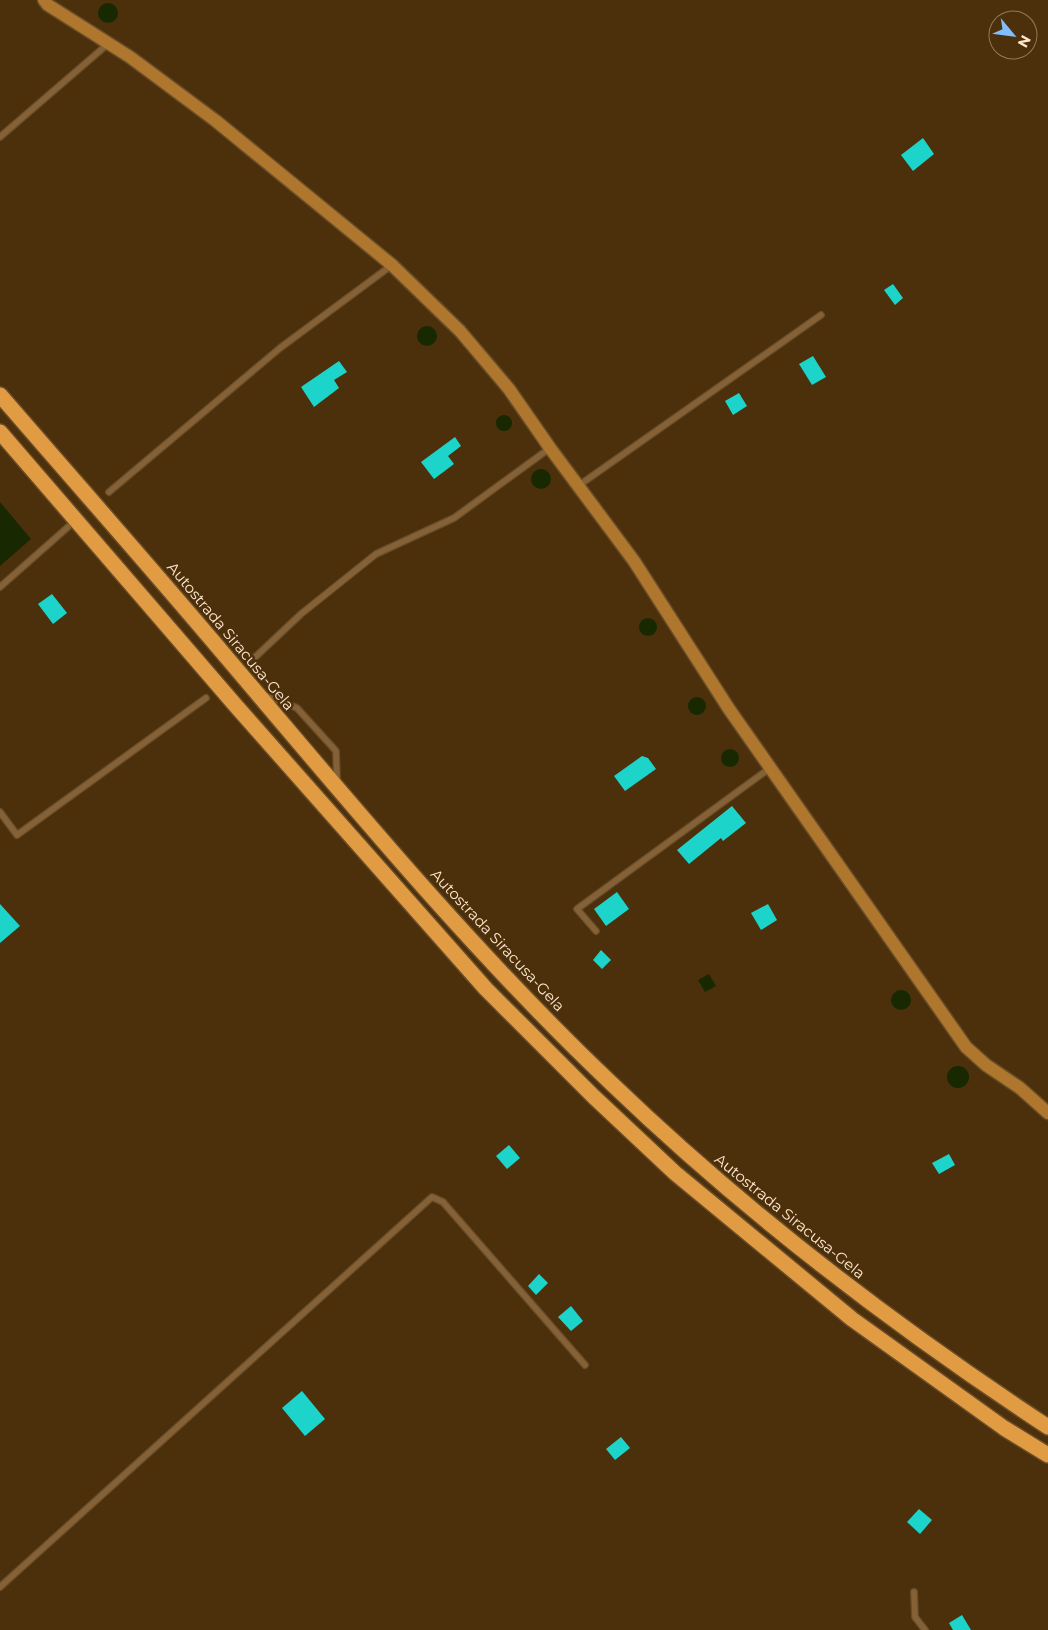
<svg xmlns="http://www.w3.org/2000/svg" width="1048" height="1630" font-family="Montserrat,sans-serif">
<rect width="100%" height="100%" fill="#4c300b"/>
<g fill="#182901">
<circle cx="108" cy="13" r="10"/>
<circle cx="427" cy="336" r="10"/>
<circle cx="504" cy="423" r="8"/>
<circle cx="541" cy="479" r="10"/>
<polygon points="0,502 31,539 0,566"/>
<circle cx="648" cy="627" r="9"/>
<circle cx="697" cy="706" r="9"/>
<circle cx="730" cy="758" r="9"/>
<polygon points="709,974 716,986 705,992 698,980"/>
<circle cx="901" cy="1000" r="10"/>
<circle cx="958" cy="1077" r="11"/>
</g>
<g fill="#1dd4cb">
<polygon points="923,138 934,154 913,171 901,155"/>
<polygon points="893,284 903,298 895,305 884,290"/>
<polygon points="813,356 826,377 812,385 799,364"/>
<polygon points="339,361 347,372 334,380 339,388 314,407 301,387"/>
<polygon points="739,393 747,406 733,415 725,401"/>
<polygon points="455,437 461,446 448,456 454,464 434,479 421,462"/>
<polygon points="52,594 67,613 53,624 38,604"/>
<polygon points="642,756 648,758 656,769 625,791 614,776"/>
<polygon points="732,806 746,823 723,841 721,838 689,864 677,850"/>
<polygon points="617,892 629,909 606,926 594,909"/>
<polygon points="0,904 20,926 0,943"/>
<polygon points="768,904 777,920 761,930 751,913"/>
<polygon points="601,950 611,960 602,969 593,960"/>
<polygon points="509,1145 520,1158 507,1169 496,1156"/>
<polygon points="949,1154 955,1165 939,1174 932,1163"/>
<polygon points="539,1274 548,1283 536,1295 528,1286"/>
<polygon points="571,1306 583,1321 571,1331 558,1317"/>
<polygon points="302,1391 325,1419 305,1436 282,1408"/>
<polygon points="621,1437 630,1448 615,1460 606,1449"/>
<polygon points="919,1509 932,1520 920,1534 907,1522"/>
<polygon points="962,1615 971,1630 953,1630 949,1623"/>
</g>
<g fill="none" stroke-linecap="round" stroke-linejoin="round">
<defs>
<g id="lane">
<polyline points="0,137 109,43"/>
<polyline points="578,486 821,315"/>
<polyline points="109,492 280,348 392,265"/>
<polyline points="0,587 68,527"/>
<polyline points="250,662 301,614 376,554 454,518 550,448"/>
<polyline points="265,695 297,708 336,751 337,781"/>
<polyline points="0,812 17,835 206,698"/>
<polyline points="596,931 577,909 770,768"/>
<polyline points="0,1587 432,1197 443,1202 585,1365"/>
<polyline points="914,1592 915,1617 925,1630"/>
</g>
<polyline id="secondary" points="44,0 48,5 130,57 216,121 392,265 460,331 509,389 550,448 634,561 729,709 966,1047 986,1065 1020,1088 1048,1113"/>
<g id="highway">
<path d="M 0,395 C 76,483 153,570 228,659 C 351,804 473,952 611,1083 C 745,1212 893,1325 1048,1427"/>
<polyline points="0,432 236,706 486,989 593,1096 675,1173 852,1319 1004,1428 1048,1455"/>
</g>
</defs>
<use href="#lane" stroke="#694d2a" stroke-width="8"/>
<use href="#secondary" stroke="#694d2a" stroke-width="15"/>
<use href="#highway" stroke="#694d2a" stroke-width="18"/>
<use href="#lane" stroke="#856137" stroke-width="5.5"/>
<use href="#secondary" stroke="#af772e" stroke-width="12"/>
<use href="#highway" stroke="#e19c43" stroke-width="15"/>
</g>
<g text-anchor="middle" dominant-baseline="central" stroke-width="5" stroke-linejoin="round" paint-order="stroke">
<g font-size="15" fill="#ffe7cd" stroke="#4c300b">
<text transform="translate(231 636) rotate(50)">Autostrada Siracusa-Gela</text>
<text transform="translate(498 940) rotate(47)">Autostrada Siracusa-Gela</text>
<text transform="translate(790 1216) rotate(39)">Autostrada Siracusa-Gela</text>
</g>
</g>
<g transform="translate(1013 35) rotate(119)"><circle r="24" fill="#4c300b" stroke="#947959"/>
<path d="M0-4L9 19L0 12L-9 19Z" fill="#80bdfa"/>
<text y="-8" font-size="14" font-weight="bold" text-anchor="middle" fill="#ffe7cd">N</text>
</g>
</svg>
